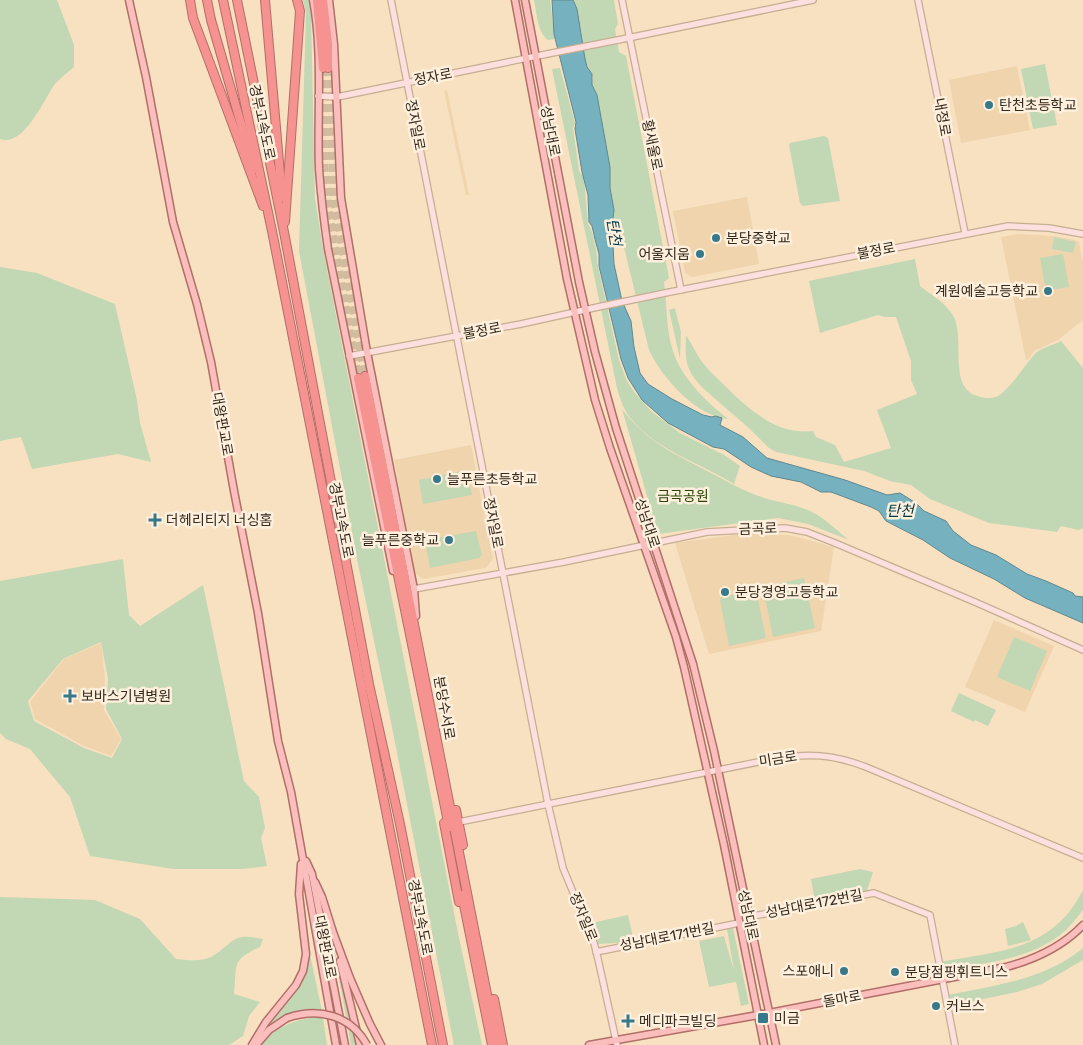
<svg xmlns="http://www.w3.org/2000/svg" width="1083" height="1045" font-family="Rubik,'Noto Sans KR',sans-serif">
<rect width="100%" height="100%" fill="#f8e1c1"/>
<g fill="#efd4ad">
<polygon points="1017,66 1030,130 961,143 949,80"/>
<polygon points="447,90 469,195 466,195 444,91"/>
<polygon points="747,197 759,264 692,277 685,273 673,211"/>
<polygon points="1018,234 1053,236 1075,240 1079,242 1083,263 1083,320 1058,340 1034,351 1029,359 1026,360 1001,237"/>
<polygon points="471,445 493,558 486,568 423,579 415,574 394,460"/>
<polygon points="748,533 789,535 834,547 821,631 709,654 675,543"/>
<polygon points="994,620 1054,646 1025,712 965,687"/>
<polygon points="101,643 105,679 104,710 121,739 111,756 84,746 35,719 30,702 64,659"/>
</g>
<g fill="#c2d7b4" fill-rule="evenodd">
<path d="M 0,0 L 57,0 L 74,45 L 74,67 C 68,72 60,78 54,85 C 44,100 23,148 0,139 Z"/>
<polygon points="303,0 309,0 311,12 315,198 323,249 458,933 482,1045 454,1045 391,722 359,569 299,251 306,13"/>
<path d="M 534,0 L 550,0 L 555,39 L 548,40 C 537,32 537,13 534,0 Z"/>
<path d="M 573,0 L 614,0 L 618,24 L 615,29 L 619,52 L 626,56 L 669,278 L 664,282 C 667,303 666,331 673,351 C 682,379 706,401 728,419 C 696,416 662,378 649,350 L 623,243 L 616,230 L 613,218 L 614,210 L 610,188 L 610,167 L 597,95 L 592,85 L 593,77 L 587,67 L 585,59 L 578,18 Z"/>
<polygon points="1045,64 1057,125 1033,129 1021,69"/>
<path d="M 560,68 L 575,123 L 573,128 L 579,171 L 584,178 L 588,224 C 593,230 598,254 597,262 L 619,360 L 626,379 L 634,392 L 652,412 L 680,433 L 724,455 L 740,466 L 734,484 C 700,463 658,451 632,420 C 624,411 620,399 617,388 L 552,69 Z"/>
<polygon points="824,136 828,138 840,201 803,206 800,203 789,145 790,143"/>
<polygon points="1054,237 1076,242 1073,253 1052,249"/>
<polygon points="1063,254 1069,287 1046,291 1040,258"/>
<path d="M 915,259 L 920,286 C 931,295 950,305 955,320 C 964,343 949,387 977,396 C 983,398 990,399 996,397 C 1008,392 1025,365 1034,355 C 1039,348 1054,345 1061,341 L 1083,368 L 1083,528 L 1079,530 L 1061,526 L 1057,532 L 989,523 L 930,499 L 911,485 L 890,481 L 864,471 L 776,452 L 769,448 L 751,430 L 705,390 C 685,370 685,362 686,335 C 691,343 695,351 700,359 C 707,369 717,378 726,387 C 751,411 777,435 813,431 L 816,437 L 835,445 L 844,462 L 891,448 L 877,410 L 917,394 L 911,380 L 911,361 L 896,317 L 885,317 L 878,315 L 820,333 L 809,281 Z"/>
<polygon points="0,267 37,273 115,304 137,400 140,423 151,462 118,454 32,469 21,437 0,441"/>
<polygon points="675,308 681,332 680,359 669,310"/>
<path d="M 622,409 C 647,442 673,453 709,472 C 723,479 738,488 753,494 C 772,502 794,503 812,512 C 826,519 837,531 849,540 L 808,524 L 778,518 L 658,534 Z"/>
<polygon points="467,470 472,495 423,504 419,480"/>
<polygon points="476,531 482,555 479,558 430,568 425,540"/>
<path d="M 123,559 L 129,615 L 140,626 L 203,585 L 244,781 L 259,797 L 265,828 L 261,838 L 267,866 L 243,869 L 174,869 L 90,856 L 70,797 L 30,749 L 6,739 L 0,733 L 0,581 ZM 101,642 L 108,679 L 106,709 L 122,739 L 112,758 L 84,748 L 34,721 L 28,701 L 63,659 Z"/>
<polygon points="804,578 815,628 773,637 763,587"/>
<polygon points="756,590 766,638 729,646 720,600 721,597"/>
<polygon points="1014,637 1047,651 1030,691 997,677"/>
<polygon points="959,693 996,710 988,726 975,720 974,722 951,711"/>
<polygon points="860,869 873,872 867,891 815,901 811,879"/>
<path d="M 1083,890 L 1083,910 C 1076,919 1069,928 1060,935 C 1027,960 984,963 946,970 L 940,967 L 940,962 C 1000,951 1052,951 1083,890 Z"/>
<path d="M 0,897 L 95,900 L 140,919 L 176,959 C 187,960 201,962 211,957 C 235,943 230,932 263,939 L 260,947 C 231,960 237,965 234,994 L 260,1002 L 249,1016 L 243,1036 L 229,1045 L 0,1045 Z"/>
<polygon points="628,915 634,942 597,944 587,924"/>
<polygon points="1023,922 1031,940 1008,946 1005,929 1016,926"/>
<polygon points="733,928 749,1004 741,1006 736,982 709,987 699,941 724,936 734,971 727,929"/>
<polygon points="332,940 358,1045 351,1045"/>
<path d="M 1083,948 L 1083,960 L 1042,984 L 1017,992 L 950,1006 L 948,995 C 996,985 1044,980 1083,948 Z"/>
<path d="M 309,950 L 322,1011 C 297,1008 281,1022 261,1034 C 274,1013 298,997 305,974 C 308,966 308,957 309,950 Z"/>
<path d="M 316,1017 L 323,1018 L 327,1045 L 260,1045 C 275,1027 294,1020 316,1017 Z"/>
</g>
<polygon fill="#75b1be" stroke="#61888e" points="552,0 573,0 577,9 585,59 587,67 592,74 592,85 597,95 610,167 610,188 614,210 612,226 614,264 622,301 631,321 634,347 640,373 648,384 672,399 703,415 712,417 715,416 722,418 720,425 743,437 767,458 845,480 887,495 900,493 916,503 924,511 946,521 953,531 971,545 996,555 1027,574 1046,581 1073,593 1075,596 1083,597 1083,623 1025,598 994,579 950,558 923,540 886,521 879,511 871,507 831,492 821,492 801,482 771,476 751,467 724,449 713,447 668,423 642,400 628,378 621,359 599,266 599,254 595,239 592,226 589,222 588,195 582,172 575,129 576,122 554,34"/>
<g fill="none" stroke-linecap="round" stroke-linejoin="round">
<g stroke="#d1bca0" stroke-width="8" stroke-dasharray="8 4" stroke-linecap="butt">
<polyline points="323,68 324,160 327,202 358,378"/>
<polyline points="328,68 334,200 365,376"/>
</g>
<defs>
<g id="secondary">
<polyline points="391,0 548,804 563,868 594,943 598,959 617,1045"/>
<polyline points="622,0 681,290"/>
<polyline points="918,0 965,233"/>
<polyline points="618,40 813,0"/>
<polyline points="318,96 337,97 547,54"/>
<polyline points="670,292 1008,226 1049,228 1083,234"/>
<polyline points="349,356 521,324 598,307"/>
<polyline points="414,589 564,562 707,532 785,528 807,532 835,543 975,602 1083,650"/>
<path d="M 459,822 L 773,759 C 808,753 833,754 866,767 L 1083,858"/>
<polyline points="748,917 874,893 930,915 955,1045"/>
<polyline points="596,952 739,923"/>
</g>
<g id="primary">
<polyline points="129,0 146,77 173,222 197,304 211,362 234,491 258,613 278,741 291,792 336,1045"/>
<path d="M 313,0 C 323,52 317,115 319,169 C 321,196 324,222 328,249 L 393,571"/>
<polyline points="329,0 334,44 341,198 367,352 414,589 416,616"/>
<polyline points="515,0 567,279 595,400 610,448 676,637 684,667 724,845 764,1045"/>
<polyline points="525,0 579,282 595,352 616,428 693,664 714,751 776,1045"/>
<polyline points="306,861 312,874 345,1045"/>
<polyline points="315,882 322,897 333,932 350,978 370,1024 381,1045"/>
<polyline points="340,961 360,1045"/>
<polyline points="252,1045 266,1022 296,985 303,971 306,954 299,894 301,864"/>
<polyline points="256,1045 269,1030 287,1018"/>
<path d="M 589,1045 L 758,1015 L 1006,967 C 1036,959 1062,947 1083,925"/>
</g>
<g id="highway">
<polyline points="190,0 193,18 263,206"/>
<polyline points="207,0 211,20 254,169"/>
<polyline points="223,0 272,231 432,1045"/>
<polyline points="237,0 284,232 369,684 400,824 443,1045"/>
<polyline points="265,0 282,197"/>
<polyline points="317,0 323,68"/>
<polyline points="323,0 328,44 328,68"/>
<polyline points="285,222 300,11 297,0"/>
<path d="M 365,376 C 411,599 454,822 497,1045"/>
<polyline points="358,378 449,827"/>
<polyline points="456,810 463,845"/>
<polyline points="444,823 459,902"/>
<polyline points="462,895 492,1045"/>
<polyline points="494,999 503,1045"/>
</g>
</defs>
<use href="#secondary" stroke="#c5af90" stroke-width="8"/>
<use href="#primary" stroke="#b26e68" stroke-width="9"/>
<use href="#highway" stroke="#b26e68" stroke-width="10"/>
<use href="#secondary" stroke="#fcdfde" stroke-width="5.5"/>
<use href="#primary" stroke="#fabebc" stroke-width="6"/>
<use href="#highway" stroke="#f69390" stroke-width="8"/>
<defs>
<g id="secondary-bridge">
<polyline points="547,54 618,40"/>
<polyline points="598,307 670,292"/>
</g>
<path id="primary-bridge" d="M 287,1018 C 318,1007 351,1015 367,1045"/>
</defs>
<use href="#secondary-bridge" stroke="#c5af90" stroke-width="8" stroke-linecap="butt"/>
<use href="#primary-bridge" stroke="#b26e68" stroke-width="9" stroke-linecap="butt"/>
<use href="#secondary-bridge" stroke="#fcdfde" stroke-width="5.5"/>
<use href="#primary-bridge" stroke="#fabebc" stroke-width="6"/>
</g>
<g fill="#37798b" stroke="#fef0dd" stroke-width="2">
<circle cx="989" cy="105" r="5"/>
<circle cx="716" cy="238" r="5"/>
<circle cx="700" cy="254" r="5"/>
<circle cx="1048" cy="291" r="5"/>
<circle cx="437" cy="479" r="5"/>
<path d="M152.5 512.5h5v5h5v5h-5v5h-5v-5h-5v-5h5z"/>
<circle cx="449" cy="540" r="5"/>
<circle cx="725" cy="592" r="5"/>
<path d="M67.5 688.5h5v5h5v5h-5v5h-5v-5h-5v-5h5z"/>
<circle cx="844" cy="971" r="5"/>
<circle cx="895" cy="972" r="5"/>
<circle cx="936" cy="1006" r="5"/>
<rect x="757" y="1012" width="12" height="12" rx="2.5"/>
<path d="M625.5 1013.5h5v5h5v5h-5v5h-5v-5h-5v-5h5z"/>
</g>
<g text-anchor="middle" dominant-baseline="central" stroke-width="5" stroke-linejoin="round" paint-order="stroke">
<g font-size="14" fill="#332a1e" stroke="#fef0dd">
<text transform="translate(433 77) rotate(-11)">정자로</text>
<text transform="translate(942 117) rotate(80)">내정로</text>
<text transform="translate(262 122) rotate(78)">경부고속도로</text>
<text transform="translate(415 125) rotate(79)">정자일로</text>
<text transform="translate(550 131) rotate(79)">성남대로</text>
<text transform="translate(652 145) rotate(78)">황새울로</text>
<text transform="translate(876 251) rotate(-11)">불정로</text>
<text transform="translate(482 331) rotate(-11)">불정로</text>
<text transform="translate(222 424) rotate(80)">대왕판교로</text>
<text transform="translate(341 520) rotate(79)">경부고속도로</text>
<text transform="translate(493 523) rotate(79)">정자일로</text>
<text transform="translate(647 523) rotate(72)">성남대로</text>
<text transform="translate(758 529) rotate(-2)">금곡로</text>
<text transform="translate(444 708) rotate(80)">분당수서로</text>
<text transform="translate(778 759) rotate(-9)">미금로</text>
<text transform="translate(814 904) rotate(-11)">성남대로172번길</text>
<text transform="translate(748 915) rotate(78)">성남대로</text>
<text transform="translate(420 917) rotate(79)">경부고속도로</text>
<text transform="translate(583 917) rotate(68)">정자일로</text>
<text transform="translate(667 937) rotate(-11)">성남대로171번길</text>
<text transform="translate(325 947) rotate(79)">대왕판교로</text>
<text transform="translate(842 999) rotate(-11)">돌마로</text>
</g>
<g font-size="14" fill="#332a1e" stroke="#fef0dd" text-anchor="start">
<text x="999" y="105">탄천초등학교</text>
<text x="726" y="238">분당중학교</text>
<text x="690" y="254" text-anchor="end">어울지움</text>
<text x="1038" y="291" text-anchor="end">계원예술고등학교</text>
<text x="447" y="479">늘푸른초등학교</text>
<text x="166" y="520">더헤리티지 너싱홈</text>
<text x="439" y="540" text-anchor="end">늘푸른중학교</text>
<text x="735" y="592">분당경영고등학교</text>
<text x="81" y="696">보바스기념병원</text>
<text x="834" y="971" text-anchor="end">스포애니</text>
<text x="905" y="972">분당점핑휘트니스</text>
<text x="946" y="1006">커브스</text>
<text x="774" y="1018">미금</text>
<text x="639" y="1021">메디파크빌딩</text>
</g>
<g font-size="14" fill="#284707" stroke="#fef0dd">
<text x="683" y="496">금곡공원</text>
</g>
<g font-size="15" font-style="italic" fill="#003944" stroke="#fef0dd">
<text transform="translate(614 232) rotate(81)">탄천</text>
<text x="900" y="511">탄천</text>
</g>
</g>
</svg>
